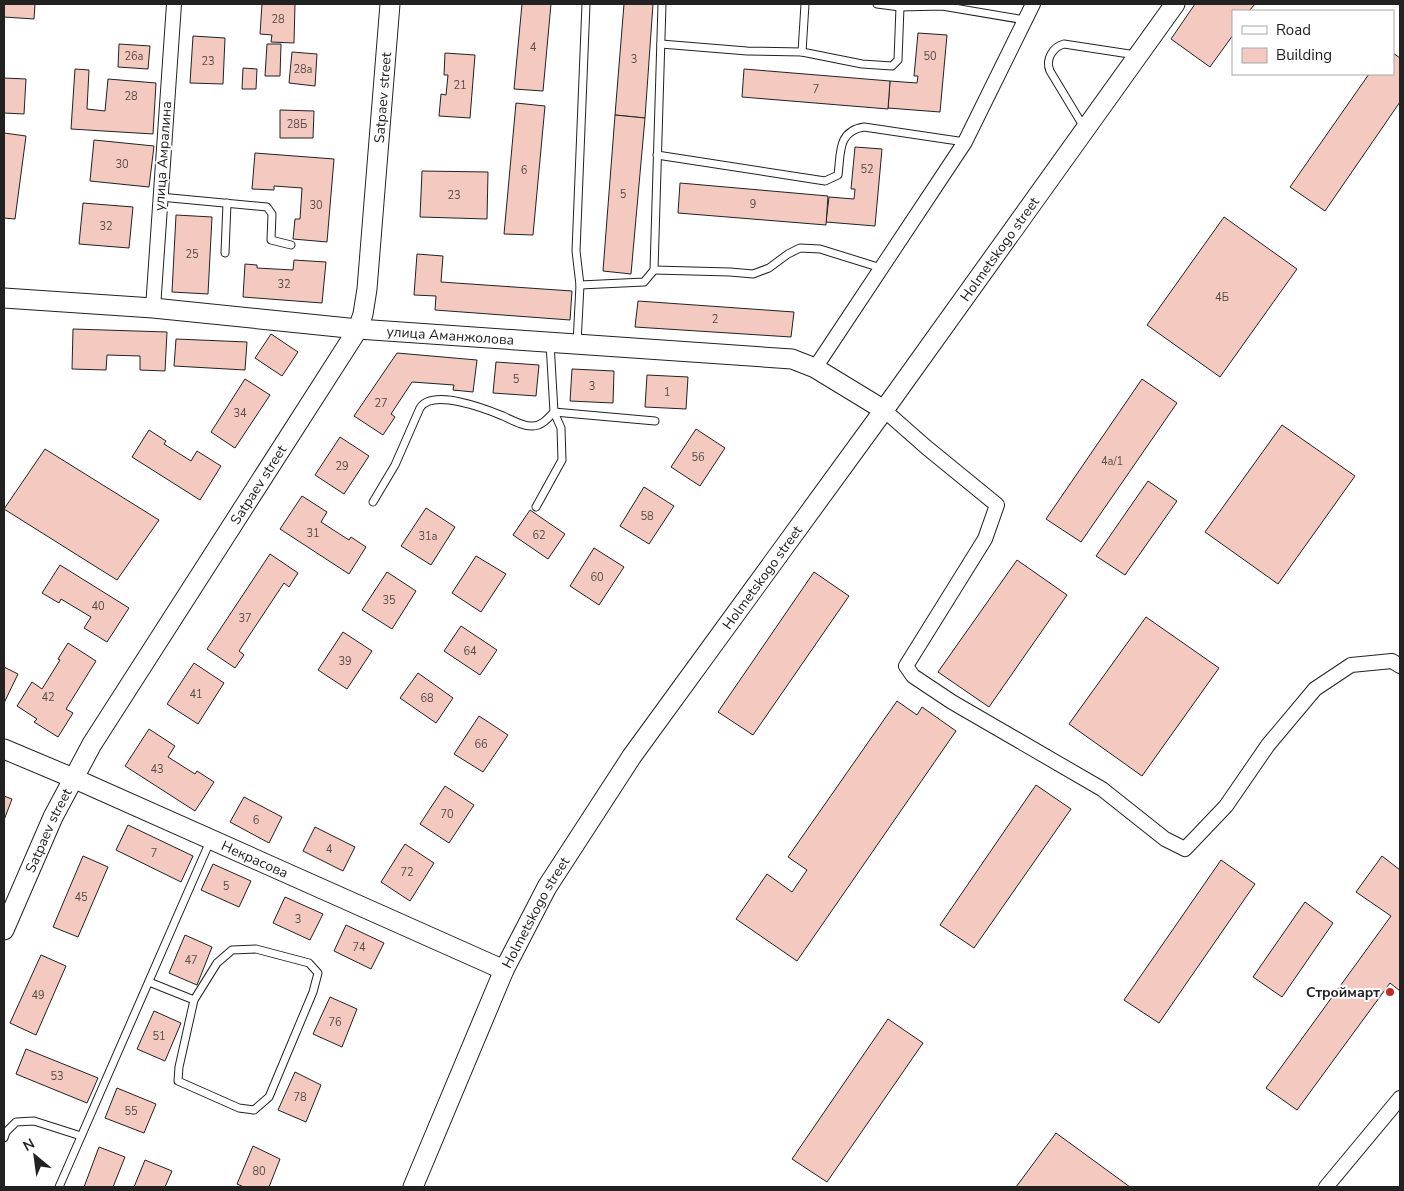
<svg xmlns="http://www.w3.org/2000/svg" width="1404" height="1191" font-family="'Nunito Sans',sans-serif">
<rect width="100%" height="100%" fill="#fff"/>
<g fill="#f3c9c0" stroke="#222">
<polygon points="4,4 35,4 34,19 4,17"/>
<polygon points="262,4 295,4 294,43 271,42 272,35 260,34"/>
<polygon points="522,4 551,4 543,91 514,89"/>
<polygon points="624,4 653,4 645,118 615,115"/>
<polygon points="1195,4 1255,4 1249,11 1233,11 1233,35 1210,67 1171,39"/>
<polygon points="918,33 947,35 940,112 888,108 890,81 917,83 918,76 914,76"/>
<polygon points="193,36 225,38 223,84 190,83"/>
<polygon points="119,44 150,46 148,69 118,67"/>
<polygon points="267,44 281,44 280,76 265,76"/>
<polygon points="292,52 317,54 315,86 289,83"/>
<polygon points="445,53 475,55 470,118 439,116 441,94 446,95 448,75 444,75"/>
<polygon points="1393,53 1400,58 1400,102 1325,211 1290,187 1369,74 1393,74"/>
<polygon points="243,68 257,69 256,89 242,89"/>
<polygon points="75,69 89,70 87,109 105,111 108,79 156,83 153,134 71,129"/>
<polygon points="744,69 890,81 888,109 742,97"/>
<polygon points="4,78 26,79 24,114 4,113"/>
<polygon points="516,103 545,106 533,235 504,234"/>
<polygon points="280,110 314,111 313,138 280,138"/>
<polygon points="615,115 645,118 631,274 603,271"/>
<polygon points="4,133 26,136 15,219 4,218"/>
<polygon points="94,140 154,146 149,187 90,181"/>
<polygon points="855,147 882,149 875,226 826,222 829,197 854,199 855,189 851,189"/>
<polygon points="255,153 334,159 327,242 293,239 295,219 300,219 302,188 274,186 274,190 252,189"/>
<polygon points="422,171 488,172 487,219 420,217"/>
<polygon points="680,183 828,196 826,225 678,213"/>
<polygon points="83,203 133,207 129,248 79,244"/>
<polygon points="176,215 212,217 208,294 172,292"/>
<polygon points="1224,217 1297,269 1220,377 1147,325"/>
<polygon points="417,254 443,256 441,282 572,291 570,320 435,310 436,296 414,295"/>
<polygon points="294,260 326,262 322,303 243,297 245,264 257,265 257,268 293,270"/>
<polygon points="638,301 794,312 791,337 635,327"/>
<polygon points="73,329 167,332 165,371 140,370 140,356 107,355 106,370 72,369"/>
<polygon points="271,334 298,352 282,376 255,358"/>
<polygon points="176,339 247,342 245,370 174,366"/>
<polygon points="397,353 477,360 473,392 453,390 454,385 412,382 391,414 395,417 383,435 354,416"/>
<polygon points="496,362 539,365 536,396 493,393"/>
<polygon points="572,369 614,371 613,403 570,401"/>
<polygon points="647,375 688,377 686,409 645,407"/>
<polygon points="245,379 270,395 235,448 211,432"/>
<polygon points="1142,379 1177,403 1081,542 1046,519"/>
<polygon points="1282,425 1355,476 1278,584 1205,532"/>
<polygon points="696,429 725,448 700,486 671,467"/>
<polygon points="149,430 166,441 164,444 191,461 197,451 221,466 200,500 132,457"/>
<polygon points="340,437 369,456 344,494 315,475"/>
<polygon points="45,449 159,520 117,580 4,509"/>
<polygon points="1148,481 1177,501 1125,575 1096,556"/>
<polygon points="644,487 674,506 649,544 620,526"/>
<polygon points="302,496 327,512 321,522 349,540 351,537 366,547 349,574 280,529"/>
<polygon points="426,508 455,527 431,565 401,546"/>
<polygon points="530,510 565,534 548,559 513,535"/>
<polygon points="594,548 624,567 599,605 570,586"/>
<polygon points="270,554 298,573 289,587 284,583 239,651 244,655 235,668 207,649"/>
<polygon points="476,556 506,574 481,612 452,593"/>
<polygon points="1017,560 1067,595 989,707 938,672"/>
<polygon points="60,565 129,608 107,642 84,628 91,617 61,599 59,603 42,593"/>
<polygon points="387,572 416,591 392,629 362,610"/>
<polygon points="814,572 849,596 753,735 718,712"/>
<polygon points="1146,617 1219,668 1142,776 1069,724"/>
<polygon points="461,626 497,650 480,675 444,651"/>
<polygon points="343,632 372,651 347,689 318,670"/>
<polygon points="68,643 96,661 66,709 73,713 58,737 34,722 37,719 17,706 32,682 42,689 60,660 58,659"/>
<polygon points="194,663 224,683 198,724 167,704"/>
<polygon points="4,667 18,674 4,703"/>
<polygon points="418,673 453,698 436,723 400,698"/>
<polygon points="897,701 917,715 922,707 956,731 797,961 736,919 767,874 792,892 807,870 788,857"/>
<polygon points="479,716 508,735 483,772 454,754"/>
<polygon points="149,729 175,746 168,757 195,774 197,771 214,782 195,811 125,766"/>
<polygon points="1036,785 1071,809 974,948 940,925"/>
<polygon points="445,786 474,805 449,843 420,824"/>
<polygon points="4,796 12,799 4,820"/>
<polygon points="244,797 282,817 269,843 230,822"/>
<polygon points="128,825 193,856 181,882 116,850"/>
<polygon points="315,827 355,847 343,871 303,851"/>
<polygon points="405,844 434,863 410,901 381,882"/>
<polygon points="83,856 108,867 78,937 53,927"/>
<polygon points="1382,856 1400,870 1400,991 1390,983 1297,1110 1266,1088 1391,916 1356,892"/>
<polygon points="1221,860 1255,884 1159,1023 1124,1000"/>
<polygon points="213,864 251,881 239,907 201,890"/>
<polygon points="285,897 323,914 310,940 273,923"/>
<polygon points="1305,902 1333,923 1282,997 1253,977"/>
<polygon points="346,925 384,943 371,969 334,951"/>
<polygon points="185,935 212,947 197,985 169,973"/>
<polygon points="41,955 66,966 36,1035 10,1023"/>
<polygon points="330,997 357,1009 342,1047 313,1034"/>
<polygon points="154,1011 181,1023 165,1061 137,1049"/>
<polygon points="888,1019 923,1043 827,1182 792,1159"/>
<polygon points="26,1049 98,1078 87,1103 16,1074"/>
<polygon points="295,1072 321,1085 306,1122 278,1110"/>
<polygon points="117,1088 156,1104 144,1133 105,1118"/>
<polygon points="1056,1133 1130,1187 1016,1187"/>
<polygon points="253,1146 280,1159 269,1187 244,1187 237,1184"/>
<polygon points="99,1147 125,1157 113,1187 84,1187"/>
<polygon points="145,1160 172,1171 165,1187 134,1187"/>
</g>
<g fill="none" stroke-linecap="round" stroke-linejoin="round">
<defs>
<g id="lane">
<polyline points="877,4 900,7 942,6 1025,20"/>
<polyline points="661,44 747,51 802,52 862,64 892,66 898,60 900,7"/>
<polyline points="802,52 805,4"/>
<path d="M 1085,129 L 1050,71 C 1045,59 1053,47 1064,44 L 1136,55"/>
<path d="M 657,155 L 825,181 L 838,175 C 841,154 837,131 864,127 L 965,142"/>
<polyline points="160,197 267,207 272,214 271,240 291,245"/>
<polyline points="225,253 227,203"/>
<polyline points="654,270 730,272 753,274 769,268 788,254 800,248 820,249 881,268"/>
<polyline points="580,285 644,282 654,270 662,4"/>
<polyline points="577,343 580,285 576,251 586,4"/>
<path d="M 373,502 L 395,465 L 420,408 C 432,388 486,409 503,416 C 512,420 524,427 533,426 C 542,426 548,418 554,412 L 655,421"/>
<polyline points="536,507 562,460 561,428 554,412 550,343"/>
<polygon points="256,949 309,963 318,973 313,992 269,1097 254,1110 239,1108 178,1081 179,1067 194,1000 217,963 232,950"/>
<polyline points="149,982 194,1000"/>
<polyline points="4,1138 6,1132 16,1122 34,1121 81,1136"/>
<polyline points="59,1187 211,839"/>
</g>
<g id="street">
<polyline points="153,308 174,4"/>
<polyline points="815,368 965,142 1033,4"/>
<polyline points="884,410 926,447 997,505 985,539 906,666 913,676 952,702 1102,789 1165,839 1185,849 1226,806 1268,745 1315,689 1351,665 1392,661 1400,666"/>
<polyline points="1326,1187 1400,1098"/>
</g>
<g id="secondary">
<path id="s1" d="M 4,298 L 153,308 L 358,329 L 792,359 L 815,368 L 884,410"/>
<path id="s2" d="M 4,749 L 73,778 L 504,970"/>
<path id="s3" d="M 4,930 L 53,817 L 92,744 L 358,329 L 363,314 L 367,289 L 390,4"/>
<path id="s4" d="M 413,1187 L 504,970 L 547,887 L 632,756 L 884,410 L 1175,4"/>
</g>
</defs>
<use href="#lane" stroke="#222" stroke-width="9"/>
<use href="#street" stroke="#222" stroke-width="16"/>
<use href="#secondary" stroke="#222" stroke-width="21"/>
<use href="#lane" stroke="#fff" stroke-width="7"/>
<use href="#street" stroke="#fff" stroke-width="14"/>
<use href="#secondary" stroke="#fff" stroke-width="19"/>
</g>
<circle fill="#c62828" stroke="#fff" stroke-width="2" cx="1390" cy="992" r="5"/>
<g text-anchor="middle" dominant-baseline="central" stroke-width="4" stroke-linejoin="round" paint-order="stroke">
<g font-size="11" fill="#564c4a">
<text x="278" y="19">28</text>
<text x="533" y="47">4</text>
<text x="134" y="56">26а</text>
<text x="930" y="56">50</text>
<text x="634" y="59">3</text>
<text x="208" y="61">23</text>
<text x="303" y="69">28а</text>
<text x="460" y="85">21</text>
<text x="816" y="89">7</text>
<text x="131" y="96">28</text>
<text x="297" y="124">28Б</text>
<text x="122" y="164">30</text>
<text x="867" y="169">52</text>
<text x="524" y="170">6</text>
<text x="623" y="194">5</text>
<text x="454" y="195">23</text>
<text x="753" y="204">9</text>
<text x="316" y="205">30</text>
<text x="106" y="226">32</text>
<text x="192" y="254">25</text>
<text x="284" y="284">32</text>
<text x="1222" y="297">4Б</text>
<text x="715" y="319">2</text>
<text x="516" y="379">5</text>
<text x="592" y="386">3</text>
<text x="667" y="392">1</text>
<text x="381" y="403">27</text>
<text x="240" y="413">34</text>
<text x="698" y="457">56</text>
<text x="1112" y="461">4а/1</text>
<text x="342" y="466">29</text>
<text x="647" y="516">58</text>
<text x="313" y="533">31</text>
<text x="539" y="535">62</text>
<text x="428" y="536">31а</text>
<text x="597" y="577">60</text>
<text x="389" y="600">35</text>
<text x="98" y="606">40</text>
<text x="245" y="618">37</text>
<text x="470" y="651">64</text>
<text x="345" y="661">39</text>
<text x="196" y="694">41</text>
<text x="48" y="697">42</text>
<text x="427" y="698">68</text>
<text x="481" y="744">66</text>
<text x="157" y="769">43</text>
<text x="447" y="814">70</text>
<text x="256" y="820">6</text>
<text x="329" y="849">4</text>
<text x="154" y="853">7</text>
<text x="407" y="872">72</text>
<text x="226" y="886">5</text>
<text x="81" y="897">45</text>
<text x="298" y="919">3</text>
<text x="359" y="947">74</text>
<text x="191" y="960">47</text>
<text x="38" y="995">49</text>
<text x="335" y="1022">76</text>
<text x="159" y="1036">51</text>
<text x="57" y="1076">53</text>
<text x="300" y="1097">78</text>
<text x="131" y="1111">55</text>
<text x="259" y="1171">80</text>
</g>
<g font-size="14" fill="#222" stroke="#fff">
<text stroke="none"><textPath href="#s3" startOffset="932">Satpaev street</textPath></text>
<text transform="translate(163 156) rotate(-86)">улица Амралина</text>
<text stroke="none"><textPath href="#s4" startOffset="1111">Holmetskogo street</textPath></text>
<text stroke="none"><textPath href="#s1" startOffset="448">улица Аманжолова</textPath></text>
<text stroke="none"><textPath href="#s3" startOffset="514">Satpaev street</textPath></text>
<text stroke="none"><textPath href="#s4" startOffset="706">Holmetskogo street</textPath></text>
<text stroke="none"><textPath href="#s3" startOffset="109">Satpaev street</textPath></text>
<text stroke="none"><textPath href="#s2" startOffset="274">Некрасова</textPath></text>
<text stroke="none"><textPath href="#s4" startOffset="301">Holmetskogo street</textPath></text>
</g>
<g font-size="14" font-weight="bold" fill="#222" stroke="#fff" text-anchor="end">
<text x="1380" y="992">Строймарт</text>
</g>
</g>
<rect width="1404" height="1191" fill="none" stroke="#222222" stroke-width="10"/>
<rect x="1232" y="10" width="162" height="65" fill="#ffffff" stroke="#a7a7a7"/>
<rect x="1242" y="26" width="25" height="8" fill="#ffffff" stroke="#a7a7a7"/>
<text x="1276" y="35" font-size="15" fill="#222222">Road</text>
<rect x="1242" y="48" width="25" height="15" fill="#f3c9c0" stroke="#a7a7a7"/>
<text x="1276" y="60" font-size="15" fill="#222222">Building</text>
<g transform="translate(35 1156) rotate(331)" stroke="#ffffff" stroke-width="4" paint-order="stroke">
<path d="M0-4L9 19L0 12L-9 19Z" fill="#222222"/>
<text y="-8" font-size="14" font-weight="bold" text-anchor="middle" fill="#222222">N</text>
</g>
</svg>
